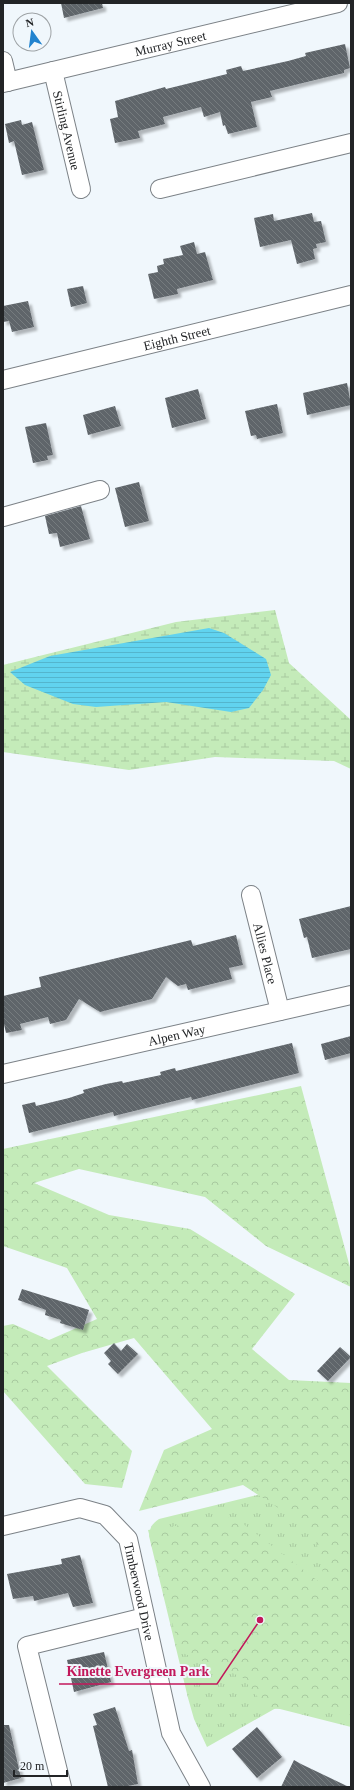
<svg xmlns="http://www.w3.org/2000/svg" width="354" height="1790" font-family="'Times New Roman',serif">
<defs>
<pattern id="grass-tufts" width="24" height="20" patternUnits="userSpaceOnUse"><rect width="24" height="20" fill="#c4ebb9"/><path d="M3 7l-1-3M5 7V3M7 7l1-3M15 17l-1-3M17 17v-4M19 17l1-3" fill="none" stroke="#a8c99f"/></pattern>
<pattern id="forest-crowns" width="20" height="18" patternUnits="userSpaceOnUse"><rect width="20" height="18" fill="#c4ebb9"/><path d="M2 6a3 3 0 1 1 6 0M12 15a3 3 0 1 1 6 0" fill="none" stroke="#a8c99f"/></pattern>
<pattern id="wetland-marsh" width="20" height="14" patternUnits="userSpaceOnUse"><rect width="20" height="14" fill="#c4ebb9"/><path d="M1 5h8M5 5V1M11 12h8M15 12V8" fill="none" stroke="#a8c99f"/></pattern>
<pattern id="water-rules" width="6" height="5" patternUnits="userSpaceOnUse"><rect width="6" height="5" fill="#61d3ef"/><path d="M0 2.5h6" fill="none" stroke="#54b5cd"/></pattern>
<pattern id="building-back-hatch" width="6" height="6" patternUnits="userSpaceOnUse"><rect width="6" height="6" fill="#5f656a"/><path d="M-1 5l2 2M0 0l6 6M5-1l2 2" fill="none" stroke="#767b7f"/></pattern>
<filter id="shadow"><feDropShadow dx="3.5" dy="3.5" stdDeviation="1" flood-color="#0004"/></filter>
</defs>
<rect width="100%" height="100%" fill="#f0f7fc"/>
<path fill="url(#grass-tufts)" d="M 351,1472 L 351,1727 L 276,1708 L 207,1747 L 194,1719 L 188,1698 L 149,1536 C 150,1527 152,1524 159,1519 Z"/>
<polygon fill="url(#forest-crowns)" points="301,1086 351,1271 351,1287 266,1246 205,1197 79,1169 34,1183 109,1215 190,1229 295,1294 252,1349 289,1380 351,1383 351,1707 267,1709 242,1677 180,1652 148,1530 234,1517 326,1587 314,1531 243,1485 139,1511 164,1450 212,1429 134,1338 82,1353 47,1366 132,1451 122,1488 85,1484 3,1391 3,1326 13,1324 49,1340 97,1319 67,1268 3,1246 3,1149"/>
<polygon fill="url(#wetland-marsh)" points="275,610 289,663 351,720 351,769 334,761 215,757 129,770 3,752 3,665 176,622"/>
<polygon fill="url(#water-rules)" points="209,628 224,633 266,659 271,675 263,690 249,708 231,712 166,702 96,707 73,704 25,685 10,672 50,656"/>
<g fill="url(#building-back-hatch)" filter="url(#shadow)">
<polygon points="61,3 102,3 103,8 64,18"/>
<polygon points="345,44 350,68 344,70 344,73 270,91 272,97 251,102 257,127 228,134 225,125 223,126 220,112 204,117 201,107 163,117 165,124 138,131 140,138 115,143 110,119 118,117 115,101 165,87 166,89 227,74 226,70 241,66 243,71 288,61 306,56 305,53"/>
<polygon points="21,120 22,125 32,122 44,170 22,175 14,141 9,143 5,124"/>
<polygon points="312,213 314,222 321,221 326,242 316,244 317,248 313,249 315,259 297,264 291,240 260,247 254,218 273,214 274,221"/>
<polygon points="194,242 197,254 205,252 213,280 177,289 178,294 154,299 148,274 158,272 157,266 164,264 163,259 183,255 180,246"/>
<polygon points="83,286 87,303 71,307 67,289"/>
<polygon points="28,301 34,327 12,332 9,321 3,322 3,306"/>
<polygon points="347,383 351,405 307,415 303,393"/>
<polygon points="198,389 206,419 172,428 165,398"/>
<polygon points="277,404 283,433 257,439 256,435 251,436 245,411"/>
<polygon points="115,406 121,426 88,435 83,415"/>
<polygon points="46,423 53,455 47,456 48,460 33,463 25,427"/>
<polygon points="139,482 149,521 125,527 115,488"/>
<polygon points="81,506 90,539 60,547 57,533 49,534 45,516"/>
<polygon points="351,906 351,949 312,958 307,937 304,938 299,919"/>
<polygon points="236,935 243,965 229,968 232,979 188,990 186,984 178,986 166,977 152,999 100,1012 79,999 66,1020 50,1024 48,1017 20,1024 22,1030 6,1033 3,1020 3,996 41,987 39,977 191,940 193,946"/>
<polygon points="351,1036 351,1053 325,1060 321,1044"/>
<polygon points="292,1043 299,1073 192,1100 191,1097 114,1116 113,1112 29,1133 22,1105 35,1102 36,1106 69,1098 84,1093 83,1090 106,1084 122,1081 123,1083 161,1075 160,1072 175,1068 176,1071"/>
<polygon points="22,1289 89,1310 83,1330 60,1323 61,1320 45,1315 46,1310 18,1300"/>
<polygon points="114,1343 121,1351 127,1344 138,1354 118,1374 108,1364 111,1361 104,1353"/>
<polygon points="340,1347 351,1357 328,1381 317,1371"/>
<polygon points="80,1555 93,1603 73,1607 68,1593 34,1601 33,1596 13,1599 7,1574 62,1564 61,1559"/>
<polygon points="104,1652 111,1682 74,1692 67,1660"/>
<polygon points="115,1707 129,1751 132,1750 138,1784 123,1787 108,1787 93,1726 97,1725 93,1714"/>
<polygon points="3,1725 9,1725 21,1778 3,1783"/>
<polygon points="257,1727 282,1757 257,1778 232,1749"/>
<polygon points="294,1760 301,1764 349,1787 281,1787"/>
</g>
<g fill="none" stroke-linecap="round" stroke-linejoin="round">
<defs>
<g id="minor">
<polyline points="3,61 8,82"/>
<path id="s1" d="M 53,71 L 81,189"/>
<path id="s2" d="M 3,83 L 338,3"/>
<polyline points="160,189 351,143"/>
<path id="s3" d="M 3,380 L 351,295"/>
<polyline points="3,517 100,490"/>
<path id="s4" d="M 251,895 L 280,1011"/>
<path id="s5" d="M 3,1074 L 351,995"/>
<path id="s6" d="M 3,1526 L 80,1508 L 105,1515 L 128,1539 L 171,1733 L 201,1787"/>
<polyline points="62,1787 27,1646 145,1617"/>
</g>
</defs>
<use href="#minor" stroke="#7c8287" stroke-width="20"/>
<use href="#minor" stroke="#fff" stroke-width="18"/>
</g>
<g text-anchor="middle" dominant-baseline="central" stroke-width="4" stroke-linejoin="round" paint-order="stroke">
<g font-size="13" fill="#222426" stroke="#f0f7fc">
<text stroke="none"><textPath href="#s2" startOffset="172">Murray Street</textPath></text>
<text stroke="none"><textPath href="#s1" startOffset="61">Stirling Avenue</textPath></text>
<text stroke="none"><textPath href="#s3" startOffset="179">Eighth Street</textPath></text>
<text stroke="none"><textPath href="#s4" startOffset="60">Allies Place</textPath></text>
<text stroke="none"><textPath href="#s5" startOffset="178">Alpen Way</textPath></text>
<text stroke="none"><textPath href="#s6" startOffset="192">Timberwood Drive</textPath></text>
</g>
</g>
<path fill="none" stroke="#c2185b" stroke-width="1.5" d="M260 1620L217 1684H59"/>
<circle fill="#c2185b" stroke="#f0f7fc" stroke-width="1.5" cx="260" cy="1620" r="4"/>
<g font-size="14" text-anchor="middle" font-weight="bold" fill="#c2185b" stroke="#f0f7fc" stroke-width="4" stroke-linejoin="round" paint-order="stroke">
<text x="138" y="1676">Kinette Evergreen Park</text>
</g>
<rect width="354" height="1790" fill="none" stroke="#222426" stroke-width="8"/>
<g transform="translate(32 32) rotate(346)"><circle r="19" fill="#f0f7fc" stroke="#9ea3a6"/>
<path d="M0-3L7 15L0 10L-7 15Z" fill="#2183cf"/>
<text y="-6" font-size="11" font-weight="bold" text-anchor="middle" fill="#222426">N</text>
</g>
<path d="M14 1770v6h53v-6" fill="none" stroke="#222426" stroke-width="2"/>
<text x="20" y="1770" font-size="12" fill="#222426" stroke="#f0f7fc" stroke-width="3" paint-order="stroke">20 m</text>
</svg>
